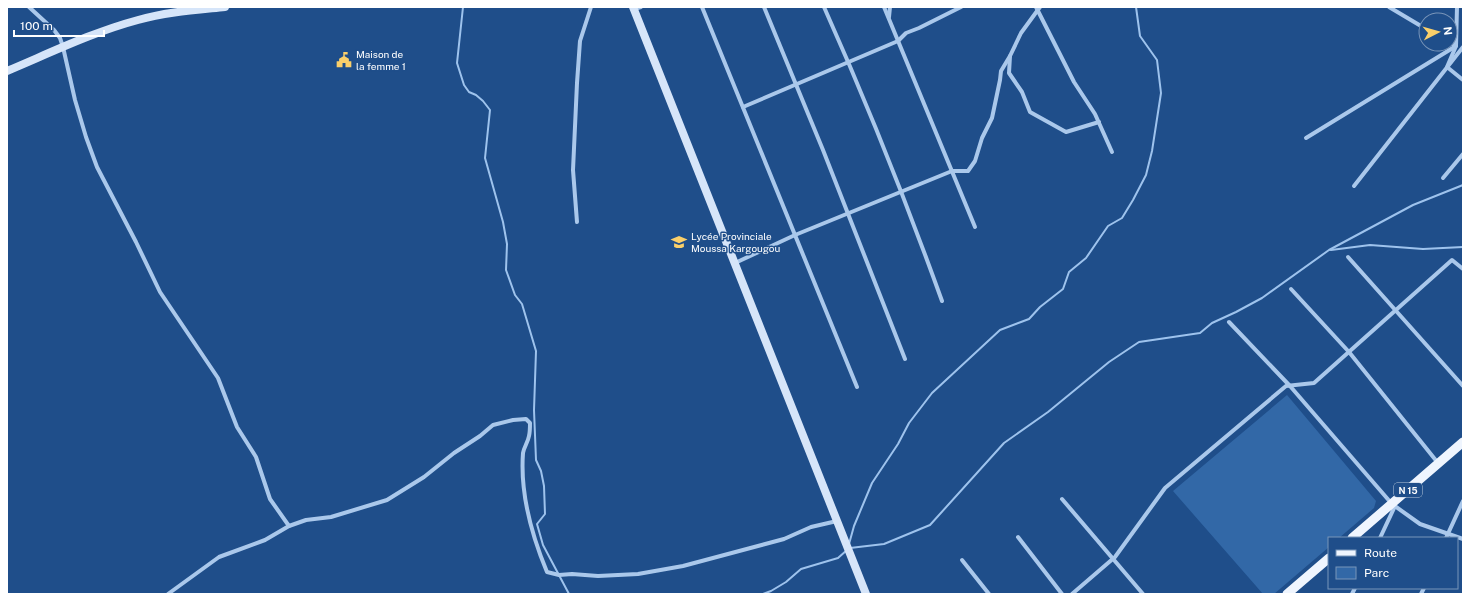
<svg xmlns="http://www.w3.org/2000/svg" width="1470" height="601" font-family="'Public Sans',sans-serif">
<rect width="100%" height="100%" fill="#1f4e8a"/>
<polygon fill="#3268a7" points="1287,395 1376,501 1374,508 1339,538 1329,538 1329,547 1274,594 1263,594 1173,491"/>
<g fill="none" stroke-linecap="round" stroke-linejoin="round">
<g stroke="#9ec3ed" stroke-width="2">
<polyline points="463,7 457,63 464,85 469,92 476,95 483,101 490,110 485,158 503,222 507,244 506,270 515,295 522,304 536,351 534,410 536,460 541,471 544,486 545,514 537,524 543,545 569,594"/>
<polyline points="1331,250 1370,245 1423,249 1463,247"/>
<polyline points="849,544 854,526 872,483 898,444 909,423 932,393 1000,330 1029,319 1040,307 1063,289 1069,272 1086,258 1108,226 1122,218 1133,200 1146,175 1152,151 1161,93 1157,60 1140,36 1136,7"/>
<polyline points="850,548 884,544 930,525 1004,443 1048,412 1109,362 1139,342 1200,333 1212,323 1236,312 1262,298 1329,250 1413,205 1463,185"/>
<polyline points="763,594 771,591 786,582 801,569 838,558 847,550"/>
</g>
<g stroke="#aac8eb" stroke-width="4">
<polyline points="29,7 54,30 60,38 63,47 75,100 86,137 97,167 136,242 160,292 218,378 237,427 256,457 270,499 289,526"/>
<polyline points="702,7 857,387"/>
<polyline points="764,7 823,150 905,359"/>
<path d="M 824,7 C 867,103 906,201 942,301"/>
<polyline points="884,7 975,227"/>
<polyline points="1036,7 1074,82 1095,114 1112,152"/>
<polyline points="1040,7 1021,33 1010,56 1009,73 1022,92 1030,112 1066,132 1099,122"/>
<polyline points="1389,7 1426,29"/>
<polyline points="634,9 641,7"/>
<polyline points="889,17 890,7"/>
<polyline points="1450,43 1456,46 1447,67 1463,80"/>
<polyline points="743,107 898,41 906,33 919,28 961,7"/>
<polyline points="1306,138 1456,46 1457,7"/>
<polyline points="1443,178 1463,154"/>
<polyline points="1354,186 1463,47"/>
<polyline points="577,222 573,170 577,83 580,41 591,7"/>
<polyline points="1348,257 1463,386"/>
<polyline points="735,263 795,235 952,171 968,171 975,161 982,138 992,118 1000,80 1001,71 1010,56"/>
<polyline points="1291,289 1349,352 1438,463"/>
<polyline points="1229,322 1290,386 1392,504 1420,524 1463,539"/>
<polyline points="1062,499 1143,594"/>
<polyline points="1018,537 1062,594"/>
<polyline points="1380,538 1395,506"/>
<polyline points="1446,538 1463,501"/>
<polyline points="962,560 989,594"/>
<path d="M 168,594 L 219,557 L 265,540 L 289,526 L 306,520 L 331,517 L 387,500 L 424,477 L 454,453 L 480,436 L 493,425 L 513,420 L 526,419 L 530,423 C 530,427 530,432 529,436 C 528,442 524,447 523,453 C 520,493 532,536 547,572 L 559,575 L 572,574 L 598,576 L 638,574 L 683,566 L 784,539 L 811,527 L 837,521"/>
<polyline points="1072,594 1115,557 1165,488 1286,386 1314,383 1452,260 1463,269"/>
<polyline points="1352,594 1355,588"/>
<polyline points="1421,594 1424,588"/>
</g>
<g stroke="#d6e5f9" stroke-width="8">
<polyline points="633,7 866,594"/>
<path d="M 7,71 C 50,53 93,32 138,20 C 166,12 196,10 225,7"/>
</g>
<g stroke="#eff5fe" stroke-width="9">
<polyline points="1352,538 1463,442"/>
<polyline points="1287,594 1329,558"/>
</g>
</g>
<defs>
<symbol id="civic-bare" viewBox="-9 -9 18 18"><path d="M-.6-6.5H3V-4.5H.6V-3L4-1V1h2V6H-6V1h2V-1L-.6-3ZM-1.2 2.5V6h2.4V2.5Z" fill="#facf6a" stroke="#1f4e8a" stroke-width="2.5" paint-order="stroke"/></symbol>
<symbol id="school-bare" viewBox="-9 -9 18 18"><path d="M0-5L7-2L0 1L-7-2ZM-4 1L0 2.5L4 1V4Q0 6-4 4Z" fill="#facf6a" stroke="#1f4e8a" stroke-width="2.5" paint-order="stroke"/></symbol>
</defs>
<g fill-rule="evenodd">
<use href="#civic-bare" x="333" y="49" width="22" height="22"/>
<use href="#school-bare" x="668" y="231" width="22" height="22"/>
</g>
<g text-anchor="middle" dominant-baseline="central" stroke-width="3" stroke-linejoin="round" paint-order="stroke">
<rect fill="#1f4e8a" stroke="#bccadc" stroke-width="1" x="1394" y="483" width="28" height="14" rx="3"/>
<g font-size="9" font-weight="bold" fill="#fff">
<text x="1408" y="490">N 15</text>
</g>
<g font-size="10" fill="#fff" stroke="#1f4e8a" text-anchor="start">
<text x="356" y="54">Maison de<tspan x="356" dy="12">la femme 1</tspan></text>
<text x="691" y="236">Lycée Provinciale<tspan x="691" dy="12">Moussa Kargougou</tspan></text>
</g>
</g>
<rect width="1470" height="601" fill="none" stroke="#ffffff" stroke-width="16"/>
<rect x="1328" y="537" width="130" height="52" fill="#1f4e8a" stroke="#7995b9"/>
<rect x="1336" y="550" width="20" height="6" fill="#eff5fe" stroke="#7995b9"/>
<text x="1364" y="557" font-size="12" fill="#ffffff">Route</text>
<rect x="1336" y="567" width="20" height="12" fill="#3268a7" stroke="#7995b9"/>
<text x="1364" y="577" font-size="12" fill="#ffffff">Parc</text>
<g transform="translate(1438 32) rotate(84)"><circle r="19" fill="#1f4e8a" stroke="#7995b9"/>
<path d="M0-3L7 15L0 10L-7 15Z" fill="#facf6a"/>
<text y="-6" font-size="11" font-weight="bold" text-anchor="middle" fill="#ffffff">N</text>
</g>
<path d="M14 30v6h90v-6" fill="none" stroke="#ffffff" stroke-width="2"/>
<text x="20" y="30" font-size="12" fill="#ffffff" stroke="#1f4e8a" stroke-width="3" paint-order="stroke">100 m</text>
</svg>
